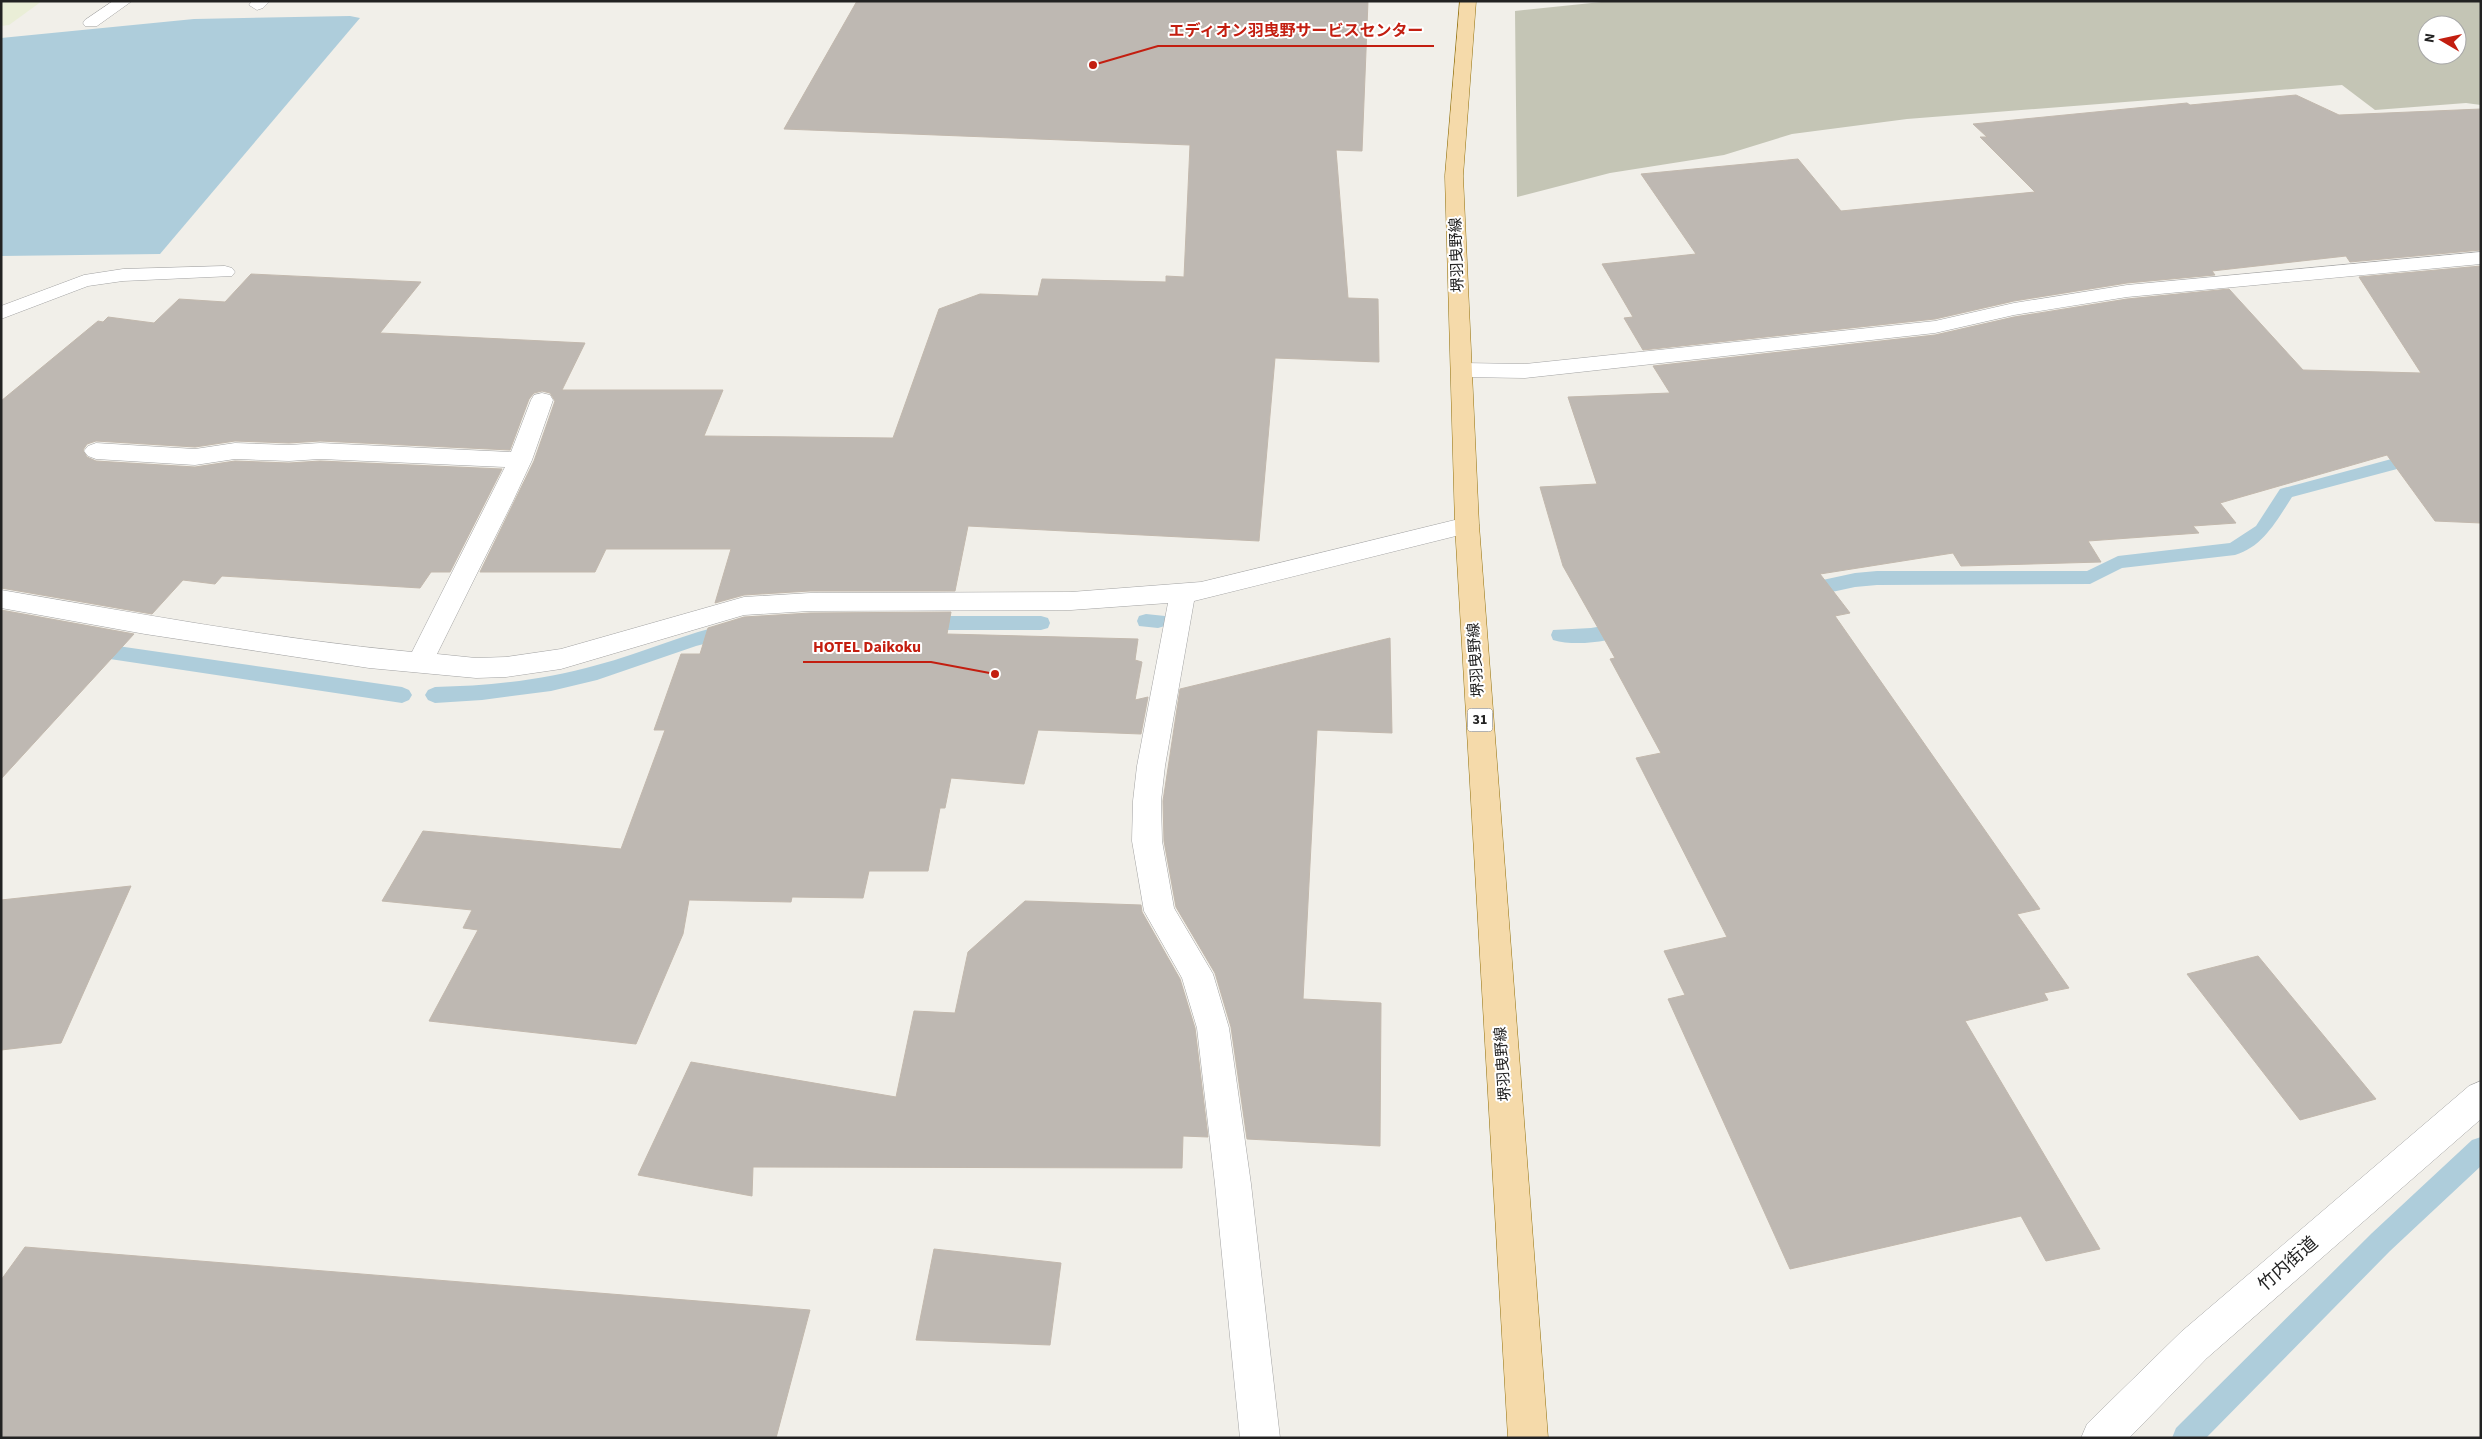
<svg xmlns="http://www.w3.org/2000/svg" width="2482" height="1439" font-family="'Source Sans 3','Noto Sans JP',sans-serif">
<rect width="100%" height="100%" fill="#f1efe9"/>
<path fill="#c4c5b5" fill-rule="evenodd" d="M 1611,1 L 2481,1 L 2481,105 L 2466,103 L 2375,110 L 2342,85 L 1907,119 L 1792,134 L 1724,155 L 1610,173 L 1517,197 L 1515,11 ZM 2427,25 L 2457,25 L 2457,55 L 2427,55 Z"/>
<polygon fill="#eaeed7" points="1,1 42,1 9,25 1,26"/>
<polygon fill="#aecddb" points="350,16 360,18 160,254 1,256 1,38 194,19"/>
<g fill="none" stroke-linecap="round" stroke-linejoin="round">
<g fill="#aecddb" fill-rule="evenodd">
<path d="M 2421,451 L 2427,453 L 2429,457 L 2427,461 L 2292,497 C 2277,520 2263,547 2235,555 L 2122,568 L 2090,584 L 1877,585 L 1855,587 L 1804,598 L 1797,596 L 1795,591 L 1797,586 L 1804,584 L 1855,573 L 1877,571 L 2087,571 L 2118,556 L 2230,543 L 2256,526 L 2280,489 Z"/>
<polygon points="1146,614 1165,616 1167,621 1165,626 1158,628 1139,626 1137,621 1139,616"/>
<polygon points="923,616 1041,616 1048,618 1050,623 1048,628 1041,630 923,630 916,628 914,623 916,618"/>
<path d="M 1626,622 L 1633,624 L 1635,629 L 1633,634 C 1610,641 1577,647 1553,640 L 1551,635 L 1553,630 L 1591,628 Z"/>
<path d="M 732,623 L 739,625 L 741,630 L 739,635 L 696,646 L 597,680 L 551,691 L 482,700 L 435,703 L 428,700 L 425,695 L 428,690 L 435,687 C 490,686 544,680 597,665 C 643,653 686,633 732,623 Z"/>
<polygon points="90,642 402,687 409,690 412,695 409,700 402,703 90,656 83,654 80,649 83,644"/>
<polygon points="2481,1137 2481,1166 2390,1251 2206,1438 2172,1438 2176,1428 2372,1233 2472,1140"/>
</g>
</g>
<g fill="#beb8b2" stroke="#c2b8ad">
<polygon points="857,1 1368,1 1362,151 1336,150 1348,298 1378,299 1379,362 1275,358 1259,541 968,526 955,591 810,591 744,595 715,603 731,549 606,549 595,572 480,572 534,461 555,401 550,393 542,391 534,393 529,399 510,450 320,441 289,443 235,441 195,447 96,441 87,444 83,450 87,457 96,461 195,467 235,461 289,463 320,461 502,469 450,572 431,572 420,588 222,576 215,584 183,580 152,614 1,588 1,401 98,321 103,322 108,317 154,323 179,299 225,302 251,274 421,282 380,333 585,343 562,390 723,390 704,436 893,438 939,309 980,294 1038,296 1042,279 1166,282 1166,276 1184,277 1190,145 784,129"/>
<polygon points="2296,95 2339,115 2481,109 2481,250 2350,262 2346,256 2212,271 2215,275 2127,283 2014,301 1935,319 1643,350 1624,318 1633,317 1602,264 1696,254 1641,174 1798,159 1841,211 2035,192 1980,137 1987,137 1973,124 2187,103 2190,105"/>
<polygon points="2481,266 2481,523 2435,521 2387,455 2220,503 2236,523 2193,526 2199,533 2088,541 2101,562 1961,566 1953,553 1820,574 1850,613 1835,616 2040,909 2017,914 2069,988 2044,993 2048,1000 1965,1021 2100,1249 2046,1261 2021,1216 1790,1269 1668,999 1685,995 1664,951 1727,937 1636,758 1661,753 1610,659 1615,658 1563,566 1540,487 1597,484 1568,397 1670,393 1653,366 1935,335 2014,317 2127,299 2229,289 2303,370 2421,373 2359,277"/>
<polygon points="1,610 134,634 1,779"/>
<polygon points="951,612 947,634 1138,639 1135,660 1142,662 1135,700 1148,697 1141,734 1038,730 1024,784 951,778 945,808 940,808 928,871 869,871 863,898 792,897 791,902 689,900 683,934 636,1044 429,1021 478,930 463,928 472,910 382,901 423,831 621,849 665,730 654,730 681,654 700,654 708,628 744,617 810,613"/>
<polygon points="1390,638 1392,733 1317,730 1303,999 1381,1003 1380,1146 1247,1139 1231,1027 1215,973 1176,907 1164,841 1163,801 1180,689"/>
<polygon points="131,886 61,1043 1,1050 1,900"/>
<polygon points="1025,901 1141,905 1142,912 1180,979 1195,1028 1208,1137 1183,1136 1182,1168 753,1167 752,1196 638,1175 691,1062 896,1097 914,1011 955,1013 968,952"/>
<polygon points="2258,956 2376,1099 2300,1120 2187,974"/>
<polygon points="25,1247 810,1310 776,1438 1,1438 1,1280"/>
<polygon points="934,1249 1061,1263 1050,1345 916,1340"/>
</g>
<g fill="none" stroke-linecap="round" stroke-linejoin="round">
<defs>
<g id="lane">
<polygon points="113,1 132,1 97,26 85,26 83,23 85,20"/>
<polygon points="270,1 263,8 257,10 249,5 252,1"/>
<polygon points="2481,252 2481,264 2127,297 2014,315 1935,333 1525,378 1462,377 1454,375 1451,370 1454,365 1462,363 1525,364 1935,321 2014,303 2127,285"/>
</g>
<g id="street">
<polygon points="225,266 232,268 235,272 232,276 123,281 88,286 1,319 1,306 84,275 123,269"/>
<path d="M 542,393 L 550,395 L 553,400 L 532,460 L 513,501 L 437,654 L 476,658 L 506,657 L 561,649 L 744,597 L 810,593 L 1071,592 L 1201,582 L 1467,517 L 1476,519 L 1479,525 L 1476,531 L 1194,601 L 1165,766 L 1161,801 L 1162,841 L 1174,908 L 1213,974 L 1229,1028 L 1251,1184 L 1280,1438 L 1240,1438 L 1215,1184 L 1197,1028 L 1182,978 L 1144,911 L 1132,841 L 1133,801 L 1137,766 L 1168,603 L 1071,610 L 810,611 L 744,615 L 561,669 L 506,677 L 476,678 L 369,668 L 145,634 L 1,608 L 1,590 C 137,613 274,639 412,652 L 505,467 L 320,459 L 289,461 L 235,459 L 195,465 L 96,459 L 88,456 L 84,451 L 88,446 L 96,443 L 195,449 L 235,443 L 289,445 L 320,443 L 511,452 L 531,400 L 534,395 Z"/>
<polygon points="2481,1081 2481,1119 2207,1358 2129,1438 2081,1438 2087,1424 2181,1332 2469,1086"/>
</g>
<polygon id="primary" points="1460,1 1476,1 1463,176 1479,525 1548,1438 1508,1438 1455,525 1445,176"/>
</defs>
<use href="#lane" stroke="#a3a3a3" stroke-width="1"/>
<use href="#street" stroke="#a3a3a3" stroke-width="1"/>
<use href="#primary" stroke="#93710c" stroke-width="1"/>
<use href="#lane" fill="#fff" fill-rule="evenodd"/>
<use href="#street" fill="#fff" fill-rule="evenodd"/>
<use href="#primary" fill="#f5daaa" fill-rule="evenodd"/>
</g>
<g text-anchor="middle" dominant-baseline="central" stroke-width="4" stroke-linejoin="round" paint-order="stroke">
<rect fill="#fff" stroke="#646464" stroke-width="1" x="1467.5" y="708.5" width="25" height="23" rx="4"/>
<g font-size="14" font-weight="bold" fill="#222">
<text x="1480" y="720">31</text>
</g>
<g font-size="15" fill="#222" stroke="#fff">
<text transform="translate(1457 255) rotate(-92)">堺羽曳野線</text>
<text transform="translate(1476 660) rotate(-94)">堺羽曳野線</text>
<text transform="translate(1503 1064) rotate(-94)">堺羽曳野線</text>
</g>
<g font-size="18" fill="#222" stroke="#fff">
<text transform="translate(2288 1264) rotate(-41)">竹内街道</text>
</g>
</g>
<path fill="none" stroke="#c31e10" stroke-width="2" d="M1093 65L1158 46H1434M995 674L931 662H803"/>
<g fill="#c31e10" stroke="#fff" stroke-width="2">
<circle cx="1093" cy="65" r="5"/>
<circle cx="995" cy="674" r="5"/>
</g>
<g font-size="16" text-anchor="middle" font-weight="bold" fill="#c31e10" stroke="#fff" stroke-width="4" stroke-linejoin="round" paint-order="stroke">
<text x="1296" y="36">エディオン羽曳野サービスセンター</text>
<text x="867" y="652">HOTEL Daikoku</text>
</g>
<rect width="2482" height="1439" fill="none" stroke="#222222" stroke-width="5"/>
<g transform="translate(2442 40) rotate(279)"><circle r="24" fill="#ffffff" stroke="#a7a7a7"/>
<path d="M0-4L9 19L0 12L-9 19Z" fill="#c31e10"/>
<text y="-8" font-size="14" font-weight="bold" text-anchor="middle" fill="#222222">N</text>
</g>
</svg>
